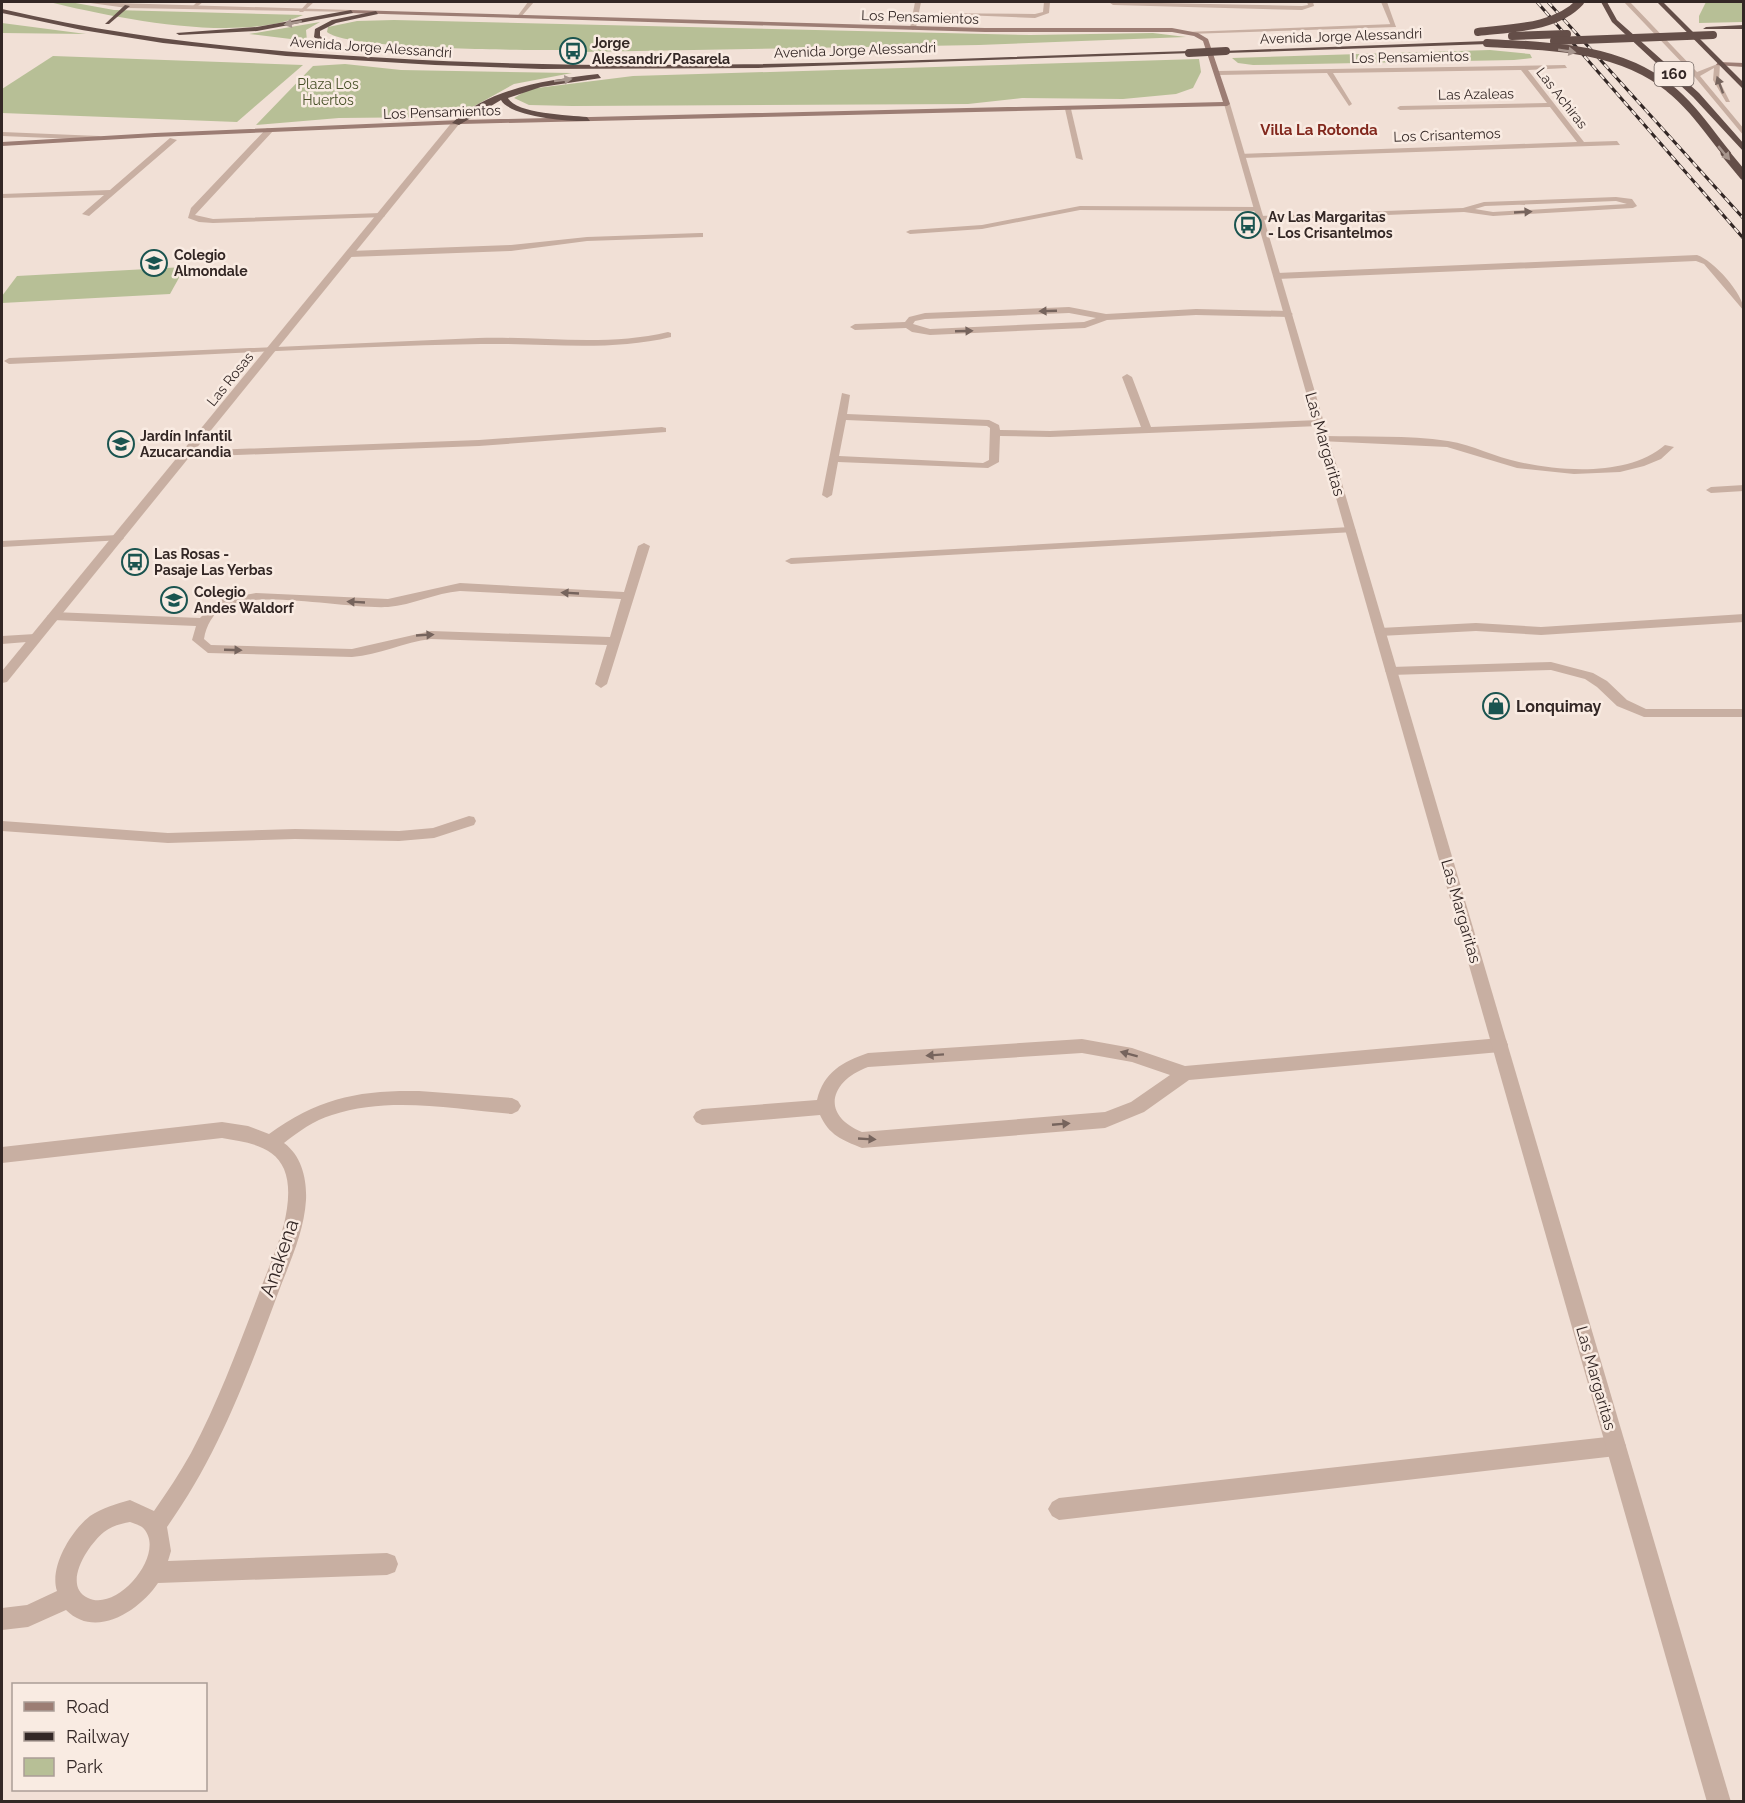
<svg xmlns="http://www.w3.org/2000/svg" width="1745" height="1803" font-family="Raleway,sans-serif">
<rect width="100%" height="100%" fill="#f1e0d6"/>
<g fill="#b7bf96">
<path d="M 49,2 L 70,2 L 114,10 L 303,15 C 240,44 115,18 49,2 Z"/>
<polygon points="1706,2 1743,2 1743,22 1699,23 1699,16"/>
<path d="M 394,20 L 1030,35 L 1153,33 L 1186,37 L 979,45 L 580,52 L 580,50 C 540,50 350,51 327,32 L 328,27 L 357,21 Z"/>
<polygon points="320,22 306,30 307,41 249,34"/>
<polygon points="2,23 86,34 2,33"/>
<polygon points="1490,50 1530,54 1532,58 1514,60 1253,65 1238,63 1232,58"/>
<polygon points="53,56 303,65 237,122 2,113 2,89"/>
<polygon points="1199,59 1201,72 1193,88 1176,94 1123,99 1022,98 968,104 572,106 529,105 514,98 529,89 633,76"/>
<polygon points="345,64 401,70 572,73 514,84 471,108 438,117 339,118 256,125 313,66"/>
<polygon points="185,267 170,294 2,303 2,296 17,276"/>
</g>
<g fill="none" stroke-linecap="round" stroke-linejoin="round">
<g fill="#c8afa2" fill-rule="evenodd">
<polygon points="1044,2 1050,2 1049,13 1035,18 913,13 1035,14 1043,12"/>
<polygon points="1381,2 1387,2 1396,27 1391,26"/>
<polygon points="1624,2 1630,2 1697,72 1720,63 1719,80 1730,102 1726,102 1713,80 1714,68 1700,76 1744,129 1744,136 1689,70"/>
<polygon points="1068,107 1071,109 1083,160 1076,158 1065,109"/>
<polygon points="267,128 274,130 195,215 213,219 381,213 385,215 384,217 213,223 199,222 188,218 191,208"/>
<polygon points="2,132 99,136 103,138 99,140 2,136"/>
<path d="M 1697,255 C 1713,260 1744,294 1744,311 L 1704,264 L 1696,261 L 1277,279 L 1273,276 L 1277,273 Z"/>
<path d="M 1324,436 C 1365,437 1407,435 1448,441 C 1473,445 1495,457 1519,462 C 1564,472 1629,476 1665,445 L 1674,447 L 1661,459 L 1644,466 L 1620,472 L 1574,474 L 1517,468 L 1447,447 L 1320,441 L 1319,439 Z"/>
<polygon points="1744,485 1744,491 1711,493 1706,490 1711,487"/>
<polygon points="1744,614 1744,622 1541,635 1476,631 1380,636 1374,632 1380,628 1476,623 1541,627"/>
<polygon points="1551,662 1593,673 1607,681 1627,700 1646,709 1744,709 1744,717 1644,717 1617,706 1597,687 1585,679 1551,670 1391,675 1385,671 1391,667"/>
</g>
<g fill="#c8afa2" fill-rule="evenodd">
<polygon points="197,2 203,2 194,9 190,9"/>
<polygon points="308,2 314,2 303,12 299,12"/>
<polygon points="528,2 534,2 520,18 516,18"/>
<polygon points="915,2 921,2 916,28 913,30 910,28"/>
<polygon points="1112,2 1302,6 1308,5 1307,2 1313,2 1314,6 1302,10 1113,5 1110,3"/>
<polygon points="1394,24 1396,27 1188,34 1185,32"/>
<polygon points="1565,65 1567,68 1528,70 1584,142 1617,141 1620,145 1242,158 1239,154 1577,142 1550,107 1400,110 1397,108 1400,106 1547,103 1521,70 1333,73 1352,104 1349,106 1327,73 1218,75 1215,73 1218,71"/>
<polygon points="170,138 177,140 89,216 82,214 104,195 2,198 2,194 110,190"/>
<path d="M 1616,197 L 1632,199 L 1637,206 L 1633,208 L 1493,216 L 1464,212 L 1260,220 L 1256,218 L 1260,216 L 1463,208 L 1484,202 ZM 1616,201 L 1627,204 L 1493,212 L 1475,209 L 1485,206 Z"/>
<polygon points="1080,206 1257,207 1261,209 1257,211 1080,210 982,229 910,234 906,232 910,230 982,225"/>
<polygon points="700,233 703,233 703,237 587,241 511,251 350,257 346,254 350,251 511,245 587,237"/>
<path d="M 1069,307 L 1106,314 L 1196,309 L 1288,311 L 1293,314 L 1288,317 L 1196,315 L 1107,320 L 1085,328 L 930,335 L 912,332 L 906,328 L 855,330 L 850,327 L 855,324 L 905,322 L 909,317 L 925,313 ZM 1069,313 L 1096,318 L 1084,322 L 930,329 L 913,324 L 915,321 L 925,319 Z"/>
<path d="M 668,332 L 671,333 L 671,337 C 609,352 545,343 481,344 C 324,347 166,357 9,364 L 4,361 L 9,358 C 165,352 321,345 478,338 C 541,336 605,347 668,332 Z"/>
<path d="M 1127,374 L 1132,377 L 1151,427 L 1319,420 L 1324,423 L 1319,426 L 1050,437 L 1000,436 L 999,462 L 988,468 L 838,462 L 832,495 L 827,498 L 822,495 L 842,393 L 850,395 L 847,414 L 989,420 L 999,425 L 1000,430 L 1050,431 L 1141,427 L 1122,377 ZM 846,420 L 987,426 L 990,428 L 989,460 L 983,463 L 839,456 Z"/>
<polygon points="662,427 666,428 666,432 479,446 186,457 181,454 186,451 479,440"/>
<polygon points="1350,527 1356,530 1354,532 791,564 785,561 791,558"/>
<polygon points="118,535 124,538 122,540 2,547 2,541"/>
<path d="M 644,543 L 650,546 L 607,684 L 601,688 L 595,684 L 607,645 L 431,639 C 404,642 379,655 352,657 L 208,653 L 192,640 L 196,626 L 53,620 L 47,616 L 53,612 L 200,618 L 218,600 L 256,593 L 388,599 L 460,583 L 624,592 L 638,546 ZM 460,591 L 621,599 L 610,637 L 431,631 L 352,649 L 211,645 L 204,639 C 206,626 213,612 226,606 C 261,590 346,609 388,607 C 413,605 435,593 460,591 Z"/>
<polygon points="35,634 41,638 39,641 2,644 2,636"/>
<polygon points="469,816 474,817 476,821 474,825 434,838 399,841 295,839 168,843 2,831 2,821 168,833 295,829 399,831 433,828"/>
<path d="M 1500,1038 L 1506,1040 L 1508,1045 L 1506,1050 L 1500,1052 L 1189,1080 L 1144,1112 L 1105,1128 L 862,1148 C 842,1140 829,1135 820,1115 L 702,1125 L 696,1122 L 693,1117 L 696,1112 L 702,1109 L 817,1100 C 824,1072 842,1062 868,1053 L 1082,1039 L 1132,1048 L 1185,1066 ZM 1082,1053 L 1132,1062 L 1170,1075 L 1131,1102 L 1105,1112 L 862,1132 C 820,1115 830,1081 868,1067 Z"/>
<path d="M 419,1091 L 512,1098 L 518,1101 L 521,1106 L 518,1111 L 512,1114 C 454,1109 389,1096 332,1115 C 314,1120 298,1132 284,1143 C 302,1156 307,1180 306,1200 C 304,1234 288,1266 277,1296 C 247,1377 217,1457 167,1527 L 171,1551 L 168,1561 L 387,1553 L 395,1556 L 398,1564 L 395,1572 L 387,1575 L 158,1583 C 140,1610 96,1640 66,1610 L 28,1627 L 2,1630 L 2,1608 L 27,1605 L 57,1591 C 49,1567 71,1531 90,1516 C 102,1508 116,1504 130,1500 L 154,1511 C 167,1492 180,1473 191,1453 C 217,1404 236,1353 256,1301 C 265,1276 277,1250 284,1224 C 288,1207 291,1186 284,1169 C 274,1145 245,1142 222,1138 L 2,1163 L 2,1147 L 222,1122 L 248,1126 L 269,1134 C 318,1098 359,1090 419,1091 ZM 130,1522 C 133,1523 139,1525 142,1527 C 169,1551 118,1613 88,1598 C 61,1585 89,1544 104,1532 C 112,1526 120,1524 130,1522 Z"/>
<polygon points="1616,1436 1623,1439 1626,1446 1623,1453 1616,1456 1059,1520 1052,1516 1048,1509 1052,1502 1059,1498"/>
</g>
<g fill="#c8afa2" fill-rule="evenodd">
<polygon points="83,2 351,10 354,12 127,8"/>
<polygon points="1227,102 1230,104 1731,1802 1707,1802 1224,104"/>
<polygon points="453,121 460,123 7,682 2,683 2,671"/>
</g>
<g fill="#9c7d74" fill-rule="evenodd">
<polygon points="351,10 985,28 1172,28 1198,33 1208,39 1230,104 1227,106 461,124 155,137 2,146 2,142 155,133 461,120 1223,102 1203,41 1194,36 1172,32 985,32 349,13"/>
<polygon points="1718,62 1744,63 1744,67 1716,65"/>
</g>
<g fill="#644e48" fill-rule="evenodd">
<polygon points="1601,2 1607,2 1617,20 1699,93 1744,144 1744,152 1693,97 1612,22"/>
<polygon points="1657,2 1663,2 1744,83 1744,90"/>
<polygon points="125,5 130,6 109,24 105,24"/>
<path d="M 2,9 C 129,39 258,51 387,58 C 654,74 922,59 1189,51 L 1193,53 L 758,68 L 542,69 L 435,65 L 286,56 L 163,43 L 82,30 L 2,13 Z"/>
<polygon points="351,10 353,13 257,31 179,35 176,33 257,27"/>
<polygon points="376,11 378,14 336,23 320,31 320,36 331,45 348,50 348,52 327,47 314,37 315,29 332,20"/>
<polygon points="1744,25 1744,29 1703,29 1706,27"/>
<polygon points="1487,41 1489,44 1226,53 1222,51"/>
<path d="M 598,74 L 601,78 L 541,87 L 508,98 C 516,114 569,115 587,117 L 590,121 C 572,122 510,117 501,100 L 459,125 L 452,123 C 491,87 548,80 598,74 Z"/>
</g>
<defs>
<g id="rail">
<polyline points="1537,2 1744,239"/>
<polyline points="1548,2 1744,219"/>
</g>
</defs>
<use href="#rail" stroke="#332725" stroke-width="3"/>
<use href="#rail" stroke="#f9ebe2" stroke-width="2" stroke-dasharray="6" stroke-linecap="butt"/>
<g stroke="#644e48" stroke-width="8">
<path d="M 1478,32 C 1511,28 1556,28 1580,2"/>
<polyline points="1512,36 1567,34"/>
<polyline points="1554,41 1713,35"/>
<path d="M 1487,43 C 1549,46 1619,47 1669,88 C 1692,106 1709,132 1727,154"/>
<polyline points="1189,53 1226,51"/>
</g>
<polyline stroke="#644e48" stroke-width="9" points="1725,153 1744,176"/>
</g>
<defs><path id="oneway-solid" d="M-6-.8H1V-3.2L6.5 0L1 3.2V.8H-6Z" transform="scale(1.5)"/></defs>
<g fill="#a7958d">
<use href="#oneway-solid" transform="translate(293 23) rotate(170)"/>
<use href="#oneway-solid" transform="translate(1567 51) rotate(9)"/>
<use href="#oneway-solid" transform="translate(563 80) rotate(-7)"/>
<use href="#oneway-solid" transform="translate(1724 153) rotate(50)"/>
</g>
<g fill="#76645d">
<use href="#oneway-solid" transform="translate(1720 85) rotate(-110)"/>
<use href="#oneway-solid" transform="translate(1523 212) rotate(-3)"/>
<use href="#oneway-solid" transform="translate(1048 311) rotate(178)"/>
<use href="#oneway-solid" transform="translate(964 331) rotate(-2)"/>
<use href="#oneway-solid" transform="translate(570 593) rotate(-177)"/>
<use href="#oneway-solid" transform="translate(356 602) rotate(-177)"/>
<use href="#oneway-solid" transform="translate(425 635) rotate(-3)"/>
<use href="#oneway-solid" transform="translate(233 650) rotate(2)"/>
<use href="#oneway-solid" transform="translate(1129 1054) rotate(-165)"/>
<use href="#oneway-solid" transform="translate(935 1055) rotate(176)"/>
<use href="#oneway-solid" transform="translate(1061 1124) rotate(-5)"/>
<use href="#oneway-solid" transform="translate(867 1139) rotate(3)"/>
</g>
<defs>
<symbol id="bus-ring" viewBox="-11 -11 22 22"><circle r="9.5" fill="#f9ebe2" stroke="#1a5450" stroke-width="1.5"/><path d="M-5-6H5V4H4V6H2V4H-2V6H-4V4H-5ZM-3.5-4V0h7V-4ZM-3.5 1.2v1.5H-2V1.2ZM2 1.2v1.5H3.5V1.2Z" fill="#1a5450"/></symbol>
<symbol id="school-ring" viewBox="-11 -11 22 22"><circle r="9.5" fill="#f9ebe2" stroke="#1a5450" stroke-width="1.5"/><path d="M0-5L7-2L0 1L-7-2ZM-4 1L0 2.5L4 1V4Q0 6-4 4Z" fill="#1a5450"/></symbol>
<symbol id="shop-ring" viewBox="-11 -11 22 22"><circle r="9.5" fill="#f9ebe2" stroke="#1a5450" stroke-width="1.5"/><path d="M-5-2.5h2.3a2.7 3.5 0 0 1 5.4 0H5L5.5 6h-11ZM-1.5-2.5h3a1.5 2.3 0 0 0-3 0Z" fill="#1a5450"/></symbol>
</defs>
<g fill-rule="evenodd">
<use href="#bus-ring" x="558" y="36" width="30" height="30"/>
<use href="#bus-ring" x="1233" y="210" width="30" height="30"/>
<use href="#school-ring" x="139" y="248" width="30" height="30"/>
<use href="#school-ring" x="106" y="429" width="30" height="30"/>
<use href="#bus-ring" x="120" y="547" width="30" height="30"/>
<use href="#school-ring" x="159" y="585" width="30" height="30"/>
<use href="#shop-ring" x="1481" y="691" width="30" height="30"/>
</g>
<g text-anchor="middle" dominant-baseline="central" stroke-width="5" stroke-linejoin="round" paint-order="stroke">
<g font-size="14" fill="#332725" stroke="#f9ebe2">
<text transform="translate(920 17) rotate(2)">Los Pensamientos</text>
<text transform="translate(1341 36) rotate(-2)">Avenida Jorge Alessandri</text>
<text transform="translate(371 47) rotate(4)">Avenida Jorge Alessandri</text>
<text transform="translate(855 50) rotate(-2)">Avenida Jorge Alessandri</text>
<text transform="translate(1410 57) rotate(-1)">Los Pensamientos</text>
<text transform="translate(1476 94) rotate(-1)">Las Azaleas</text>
<text transform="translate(1562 98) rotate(52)">Las Achiras</text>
<text transform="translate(442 112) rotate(-2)">Los Pensamientos</text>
<text transform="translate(1447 135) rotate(-2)">Los Crisantemos</text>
<text transform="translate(230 379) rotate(-51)">Las Rosas</text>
</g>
<g font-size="14" font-weight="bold" fill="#332725" stroke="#f9ebe2" text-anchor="start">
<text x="592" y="43">Jorge<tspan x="592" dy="16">Alessandri/Pasarela</tspan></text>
<text x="1268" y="217">Av Las Margaritas<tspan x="1268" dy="16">- Los Crisantelmos</tspan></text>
<text x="174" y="255">Colegio<tspan x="174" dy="16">Almondale</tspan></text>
<text x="140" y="436">Jardín Infantil<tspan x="140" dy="16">Azucarcandia</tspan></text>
<text x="154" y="554">Las Rosas -<tspan x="154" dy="16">Pasaje Las Yerbas</tspan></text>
<text x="194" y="592">Colegio<tspan x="194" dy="16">Andes Waldorf</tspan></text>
</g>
<g font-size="14" fill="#485128" stroke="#f9ebe2">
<text x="328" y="84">Plaza Los<tspan x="328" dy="16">Huertos</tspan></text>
</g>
<rect fill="#f9ebe2" stroke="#6e625e" stroke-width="1.5" x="1654.5" y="62" width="39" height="24" rx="4.5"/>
<g font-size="15" font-weight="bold" fill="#332725">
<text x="1674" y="74">160</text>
</g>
<g font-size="15" font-weight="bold" fill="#82281d" stroke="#f9ebe2">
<text x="1319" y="130">Villa La Rotonda</text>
</g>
<g font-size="16" fill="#332725" stroke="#f9ebe2">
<text transform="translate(1325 444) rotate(74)">Las Margaritas</text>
<text transform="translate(1461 911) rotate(74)">Las Margaritas</text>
<text transform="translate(1596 1378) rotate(74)">Las Margaritas</text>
</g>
<g font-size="16" font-weight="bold" fill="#332725" stroke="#f9ebe2" text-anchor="start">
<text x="1516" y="706">Lonquimay</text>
</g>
<g font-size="20" fill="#332725" stroke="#f9ebe2">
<text transform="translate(279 1258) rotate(-71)">Anakena</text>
</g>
</g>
<rect width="1745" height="1803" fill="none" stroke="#332725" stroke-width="6"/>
<rect x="12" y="1683" width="195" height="108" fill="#f9ebe2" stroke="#aa9d96" stroke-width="1.5"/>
<rect x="24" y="1702" width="30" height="9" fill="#9c7d74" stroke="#aa9d96" stroke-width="1.5"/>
<text x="66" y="1713" font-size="18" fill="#332725">Road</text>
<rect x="24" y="1732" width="30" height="9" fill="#332725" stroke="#aa9d96" stroke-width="1.5"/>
<text x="66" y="1743" font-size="18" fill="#332725">Railway</text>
<rect x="24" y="1758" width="30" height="18" fill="#b7bf96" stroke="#aa9d96" stroke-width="1.5"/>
<text x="66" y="1773" font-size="18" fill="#332725">Park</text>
</svg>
